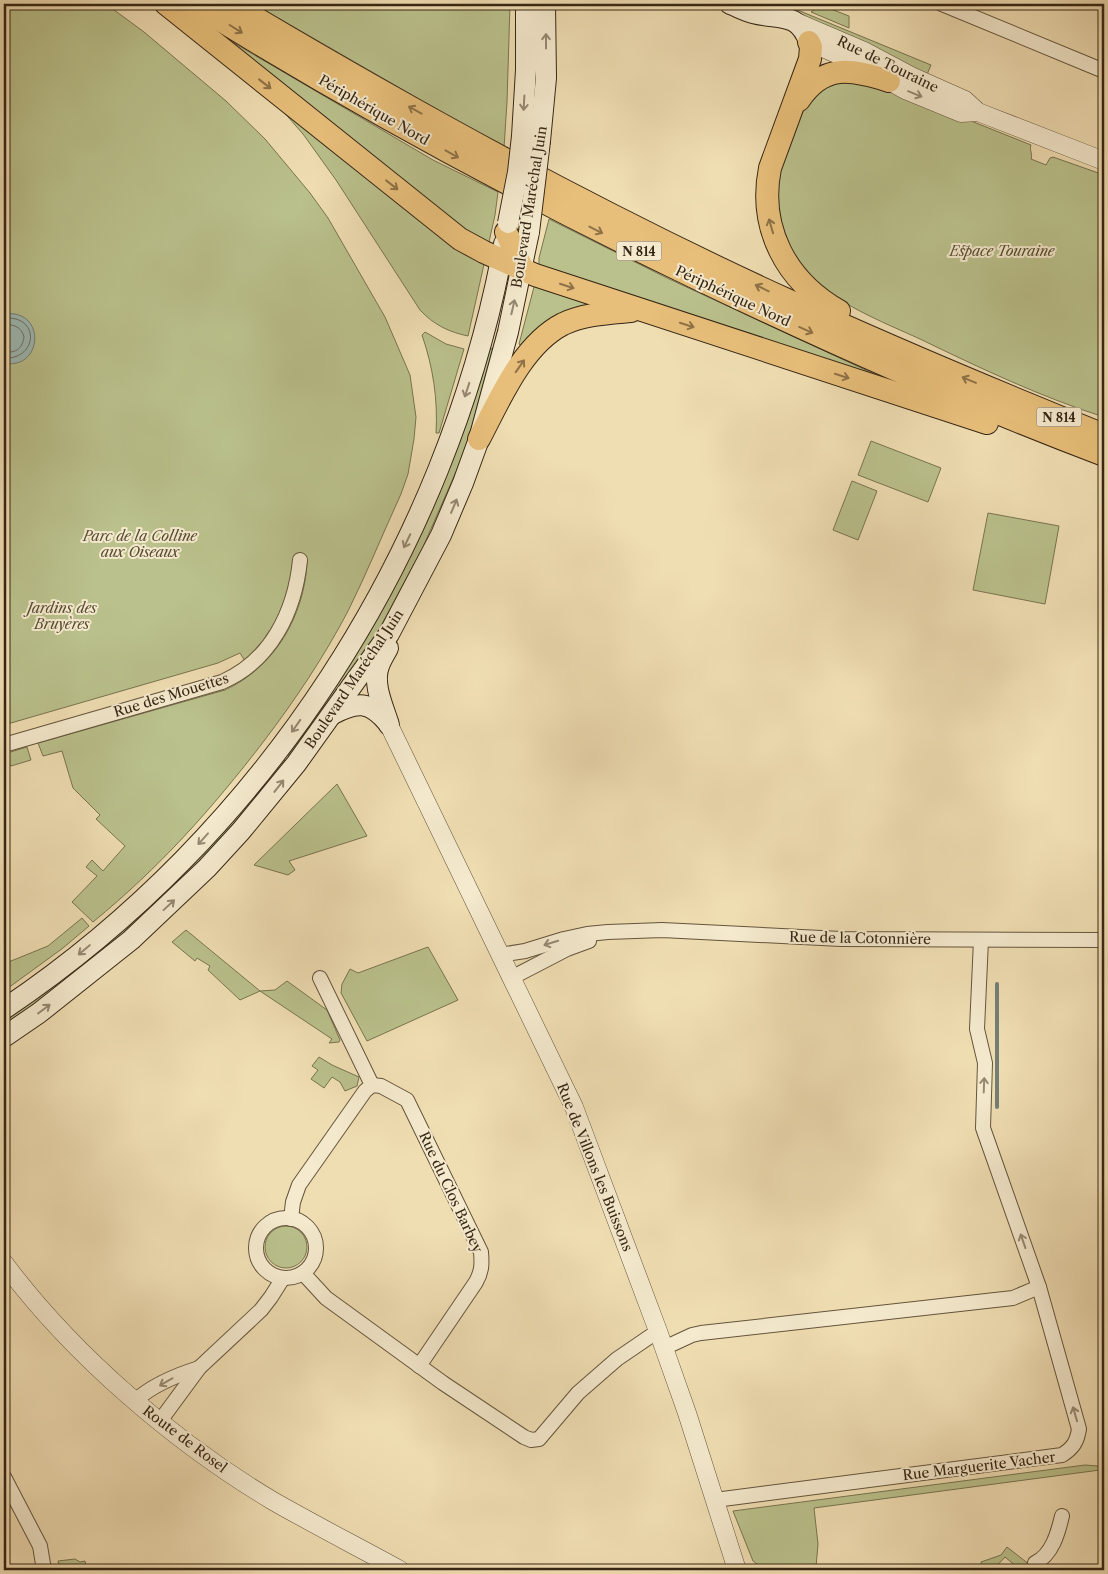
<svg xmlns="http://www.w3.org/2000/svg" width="1108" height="1574" font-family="'Libre Caslon Text',serif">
<rect width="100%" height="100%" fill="#f0deb3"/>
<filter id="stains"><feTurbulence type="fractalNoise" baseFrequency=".004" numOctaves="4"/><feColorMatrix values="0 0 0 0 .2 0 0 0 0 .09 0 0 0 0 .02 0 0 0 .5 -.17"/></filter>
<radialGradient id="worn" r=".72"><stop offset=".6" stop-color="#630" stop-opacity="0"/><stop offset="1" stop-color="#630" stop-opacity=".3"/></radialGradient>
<g fill="#bac18c" stroke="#787450">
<path d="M 4,4 L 106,4 L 144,32 L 226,101 L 265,139 L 310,193 L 328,218 L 385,317 L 410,375 L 416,417 L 414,439 L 408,474 L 401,494 C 383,533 367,573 348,611 C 324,657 295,700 264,741 C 211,810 160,867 93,922 L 72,902 L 97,876 L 86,867 L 92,860 L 103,871 L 125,846 L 96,819 L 100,815 L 73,788 L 62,751 L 43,756 L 38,743 L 225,690 C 275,667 304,616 307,563 L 300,560 L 280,617 L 261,646 L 245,661 L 240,653 L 218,663 L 4,725 Z"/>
<polygon points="254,4 510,4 507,102 504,148"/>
<polygon points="763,4 783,4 931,65 926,77 863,45"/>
<polygon points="813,4 818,4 849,16 849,28 811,12 814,10"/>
<path d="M 200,23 L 433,160 L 498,192 L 495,215 L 468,336 C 449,332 434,325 420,310 L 336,180 L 303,134 L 238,60 Z"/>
<path d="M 853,77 L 876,83 L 1031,145 C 1029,150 1033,154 1031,159 L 1046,165 L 1050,158 L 1053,157 L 1104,175 L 1104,417 C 1041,397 980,368 920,339 C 883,322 833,303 807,272 C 780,240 770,194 784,155 C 790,139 801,100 813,90 C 819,85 845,80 853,77 Z"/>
<polygon points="549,219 667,278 885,379 539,266 539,258"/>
<polygon points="538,282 604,305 523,348 519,344 534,287"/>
<path d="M 425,332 L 446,344 L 464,349 L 439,433 L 436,433 C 438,399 433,367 422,335 Z"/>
<polygon points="496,347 474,423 458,467 423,547 376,635 293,758 285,752 345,667 488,350"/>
<polygon points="871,441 941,468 928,502 858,475"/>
<polygon points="852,481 877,491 858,540 833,530"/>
<polygon points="988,513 1059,526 1045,604 973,590"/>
<polygon points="27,747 31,760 11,766 6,760 4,761 4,754"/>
<polygon points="280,757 289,764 158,909 4,1030 4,1017"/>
<polygon points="337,784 367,836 289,861 295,870 288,875 254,865"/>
<polygon points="82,918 89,926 63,948 4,991 4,962 11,961 48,946"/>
<polygon points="186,930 260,991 275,990 287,981 327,1010 340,1040 339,1042 329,1043 332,1039 260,991 240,1000 208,970 210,966 197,958 195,961 172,942"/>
<polygon points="428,947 458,1000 367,1041 341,993 342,984 350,969 358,973"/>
<polygon points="319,1057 332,1065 359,1077 357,1086 345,1091 340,1082 332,1077 324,1088 311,1079 318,1070 312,1066"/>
<circle cx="286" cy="1247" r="21"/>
<polygon points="1085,1465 1098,1466 1104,1469 1104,1489 1100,1470 814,1508 818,1544 816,1567 761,1567 753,1561 733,1511"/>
<polygon points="1007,1547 1030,1565 1029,1570 1017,1570 1017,1567 1005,1557 993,1570 982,1570 981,1562 1001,1555"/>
<polygon points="75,1559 80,1562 85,1561 87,1570 60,1570 58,1561"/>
</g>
<path fill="#9dbab6" stroke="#747f76" d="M 4,314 C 47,308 43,371 4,363 Z"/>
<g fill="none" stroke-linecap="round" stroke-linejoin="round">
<g stroke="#6a7066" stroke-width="1">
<path d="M 4,318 C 7,318 12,318 16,319 C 40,326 33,360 4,358"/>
<path d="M 4,324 C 14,325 21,326 24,337 C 22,350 15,353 4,352"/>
</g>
<polyline stroke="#747f76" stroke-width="4" points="997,1107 997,984"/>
<defs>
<g id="minor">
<polyline points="942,4 1104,71"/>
<path d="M 4,745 L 222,682 C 271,661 295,611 300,560"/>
<polyline points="500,955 525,951 564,939 587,934 608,932 662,930 841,939 1104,940"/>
<polyline points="320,978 372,1085"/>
<polyline points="511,978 567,949 589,941"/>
<circle cx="286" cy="1248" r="30"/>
<path d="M 291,1219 L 293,1202 L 299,1185 L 365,1091 L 372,1085 L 381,1086 L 407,1100 L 481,1252 C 482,1264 482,1271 476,1282 L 419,1366"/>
<polyline points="303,1273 326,1298 443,1383 524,1437 531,1440 539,1439 578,1393 617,1359 658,1331"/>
<polyline points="664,1348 692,1335 701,1333 1013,1298 1039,1287"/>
<path d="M 135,1401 C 152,1385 177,1375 199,1368"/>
<polyline points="160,1421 199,1368 261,1310 271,1297 283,1278"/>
<polyline points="4,1477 40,1546 44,1570"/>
<path d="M 715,1500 L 1062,1455 C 1073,1448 1077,1442 1079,1429 L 1039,1287 L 983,1128 L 985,1063 L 977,1029 L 981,940"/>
<path d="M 1034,1570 L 1035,1563 C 1052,1555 1058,1533 1062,1516"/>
</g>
<g id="tertiary">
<polyline points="794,21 864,51 911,76 965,100 978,112 1104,161"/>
<polyline points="809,42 878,72 889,81 905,90 961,113 978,112"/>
<polyline points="389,725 574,1107 658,1331 687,1413 737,1570"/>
<path d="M 4,1263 C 73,1355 174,1442 273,1501 C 315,1525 358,1547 400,1570"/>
</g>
<g id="secondary">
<path d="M 730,4 C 738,7 745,11 753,13 C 779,20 798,11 809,42"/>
<polyline points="522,136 526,70 526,4"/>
<polyline points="540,141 546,78 545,4"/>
<path d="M 388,648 C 385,654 381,660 379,666 C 372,684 384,708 389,725"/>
<path d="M 333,714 C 357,701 370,701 388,723"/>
<path d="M 4,1009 C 264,835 447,552 504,244"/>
<polyline points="4,1037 39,1013 131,940 207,868 241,831 296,764 389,634 441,535 463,483 479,439 508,332 529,232"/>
</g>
<g id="trunk">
<polyline points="166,4 460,239 484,252 535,275 987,423"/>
<path d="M 194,4 C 355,104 521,194 692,276 C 827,341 964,402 1104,455"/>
<path d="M 232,4 C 411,111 595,212 785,299 C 890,347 997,392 1104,435"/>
<path d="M 809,42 L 811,47 L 810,59 L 770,168 C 758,228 786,281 839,311"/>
<path d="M 799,100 C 824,63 851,69 889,81"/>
<polyline points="506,232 522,268"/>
<path d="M 479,439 C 499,401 522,345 563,324 C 584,314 609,313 631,311"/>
</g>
</defs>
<use href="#minor" stroke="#64543c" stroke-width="16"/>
<use href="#tertiary" stroke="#64543c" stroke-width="19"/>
<use href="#secondary" stroke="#362615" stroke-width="22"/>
<use href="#trunk" stroke="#362615" stroke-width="24"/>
<use href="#minor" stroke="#f5eace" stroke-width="14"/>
<use href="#tertiary" stroke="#f5eace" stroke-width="18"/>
<use href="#secondary" stroke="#f5eace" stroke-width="20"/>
<use href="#trunk" stroke="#e8bf7a" stroke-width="22"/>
<defs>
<g id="secondary-bridge">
<polyline points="508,223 518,172 522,136"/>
<polyline points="529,232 540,141"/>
</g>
</defs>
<use href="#secondary-bridge" stroke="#362615" stroke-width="22" stroke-linecap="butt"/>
<use href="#secondary-bridge" stroke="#f5eace" stroke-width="20"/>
</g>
<defs><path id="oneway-shaft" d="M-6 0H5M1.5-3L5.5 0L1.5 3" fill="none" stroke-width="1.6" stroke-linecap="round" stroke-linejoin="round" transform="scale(1.25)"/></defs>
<g stroke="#8f7248">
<use href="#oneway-shaft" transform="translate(236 29) rotate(32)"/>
<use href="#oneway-shaft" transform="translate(265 84) rotate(38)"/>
<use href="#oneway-shaft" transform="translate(415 110) rotate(-151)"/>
<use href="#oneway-shaft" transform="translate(452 154) rotate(29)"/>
<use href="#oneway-shaft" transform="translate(392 185) rotate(38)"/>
<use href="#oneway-shaft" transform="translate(771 226) rotate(-106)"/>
<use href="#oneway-shaft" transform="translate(596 230) rotate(27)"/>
<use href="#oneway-shaft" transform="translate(567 286) rotate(18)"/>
<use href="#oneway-shaft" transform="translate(762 288) rotate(-154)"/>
<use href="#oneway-shaft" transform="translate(687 325) rotate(18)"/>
<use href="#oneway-shaft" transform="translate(806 330) rotate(24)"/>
<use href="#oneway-shaft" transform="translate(520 366) rotate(-55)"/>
<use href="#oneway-shaft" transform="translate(842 376) rotate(18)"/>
<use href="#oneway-shaft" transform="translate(969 380) rotate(-157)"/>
</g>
<g stroke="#968872">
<use href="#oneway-shaft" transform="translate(546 41) rotate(-90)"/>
<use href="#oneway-shaft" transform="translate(915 94) rotate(22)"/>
<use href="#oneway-shaft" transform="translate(524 103) rotate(93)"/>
<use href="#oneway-shaft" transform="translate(513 307) rotate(-77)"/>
<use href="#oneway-shaft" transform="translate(467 390) rotate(108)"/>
<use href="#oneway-shaft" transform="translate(454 506) rotate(-67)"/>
<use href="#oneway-shaft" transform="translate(407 541) rotate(116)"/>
<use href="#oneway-shaft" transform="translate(296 726) rotate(125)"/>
<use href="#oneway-shaft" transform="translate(279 786) rotate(-52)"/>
<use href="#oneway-shaft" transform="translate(203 839) rotate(132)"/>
<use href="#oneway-shaft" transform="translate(169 905) rotate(-43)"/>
<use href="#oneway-shaft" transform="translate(551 943) rotate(163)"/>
<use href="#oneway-shaft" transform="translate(84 950) rotate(140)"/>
<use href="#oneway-shaft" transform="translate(44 1009) rotate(-37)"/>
<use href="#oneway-shaft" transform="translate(984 1085) rotate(-88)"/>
<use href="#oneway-shaft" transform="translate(1023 1241) rotate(-109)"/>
<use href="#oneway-shaft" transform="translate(166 1382) rotate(150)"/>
<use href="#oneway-shaft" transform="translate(1075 1414) rotate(-106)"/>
</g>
<g text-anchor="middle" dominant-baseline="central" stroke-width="4" stroke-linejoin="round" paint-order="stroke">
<g fill="#f5eace" stroke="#6f614c" stroke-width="1">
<rect x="616.5" y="241.5" width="45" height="19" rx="4"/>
<rect x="1036.5" y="407.5" width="45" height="19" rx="4"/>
</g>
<g font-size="12" font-weight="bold" fill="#362615">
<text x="639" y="251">N 814</text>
<text x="1059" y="417">N 814</text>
</g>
<g font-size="14" fill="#362615" stroke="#f5eace">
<text transform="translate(888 64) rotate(26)">Rue de Touraine</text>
<text transform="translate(374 110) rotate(30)">Périphérique Nord</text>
<text transform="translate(529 207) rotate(-81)">Boulevard Maréchal Juin</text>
<text transform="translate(733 296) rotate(25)">Périphérique Nord</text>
<text transform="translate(354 679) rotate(-56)">Boulevard Maréchal Juin</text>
<text transform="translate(171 695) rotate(-17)">Rue des Mouettes</text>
<text transform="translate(860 938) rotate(1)">Rue de la Cotonnière</text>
<text transform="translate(595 1167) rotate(68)">Rue de Villons les Buissons</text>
<text transform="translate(451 1192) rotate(65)">Rue du Clos Barbey</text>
<text transform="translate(185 1439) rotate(37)">Route de Rosel</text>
<text transform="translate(979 1466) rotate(-7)">Rue Marguerite Vacher</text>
</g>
<g font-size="14" font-style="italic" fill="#574d33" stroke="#f5eace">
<text x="1002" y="251">Espace Touraine</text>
<text x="140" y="536">Parc de la Colline<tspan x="140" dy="16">aux Oiseaux</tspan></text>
<text x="62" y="608">Jardins des<tspan x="62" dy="16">Bruyères</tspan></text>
</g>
</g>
<rect width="1108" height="1574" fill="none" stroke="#f0deb3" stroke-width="20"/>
<rect x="5" y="5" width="1098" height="1564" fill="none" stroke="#362615" stroke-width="2.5"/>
<rect x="10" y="10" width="1088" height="1554" fill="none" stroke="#362615"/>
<rect width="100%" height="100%" filter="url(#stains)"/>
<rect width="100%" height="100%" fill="url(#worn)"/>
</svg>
